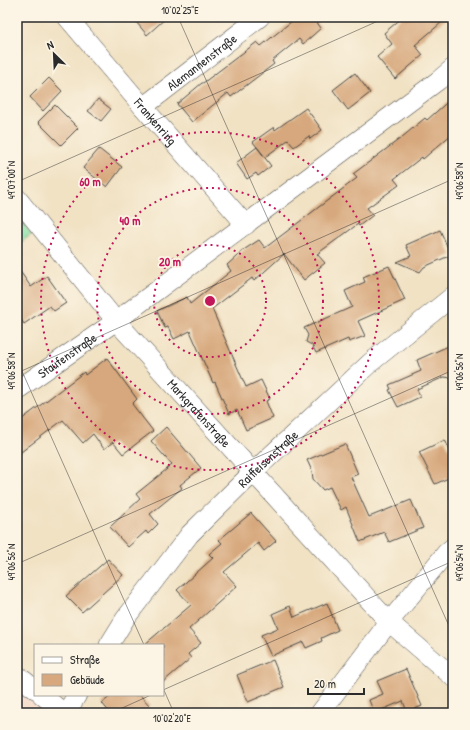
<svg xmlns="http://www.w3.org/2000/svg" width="470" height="730" font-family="'Patrick Hand',sans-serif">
<rect width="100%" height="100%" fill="#fcf5e5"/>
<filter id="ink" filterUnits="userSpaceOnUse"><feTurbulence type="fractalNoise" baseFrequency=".025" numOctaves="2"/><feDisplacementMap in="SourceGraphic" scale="8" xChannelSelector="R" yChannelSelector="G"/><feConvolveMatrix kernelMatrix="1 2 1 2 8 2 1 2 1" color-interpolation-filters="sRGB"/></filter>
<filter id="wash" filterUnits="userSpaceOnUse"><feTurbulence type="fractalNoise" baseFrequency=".012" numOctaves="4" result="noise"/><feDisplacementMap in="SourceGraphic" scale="16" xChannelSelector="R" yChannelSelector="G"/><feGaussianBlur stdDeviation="0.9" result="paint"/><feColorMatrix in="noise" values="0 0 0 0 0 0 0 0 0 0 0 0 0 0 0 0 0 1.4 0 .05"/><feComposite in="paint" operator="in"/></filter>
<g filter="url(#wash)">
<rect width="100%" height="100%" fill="#f1e2c4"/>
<polygon fill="#f4d3c1" points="17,691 47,713 17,713"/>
<polygon fill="#87e1a7" stroke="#598669" points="17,216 32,234 17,245"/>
<g id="blocks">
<g fill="#d7a87d">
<polygon points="132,17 167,17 147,35"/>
<polygon points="297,17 313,17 321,28 303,44 299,39 272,61 274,64 231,97 228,93 192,122 177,104 202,83 203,83 257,42 261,46"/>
<polygon points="403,17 448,17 415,45 423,55 395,79 377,57 392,44 384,33"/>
<polygon points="355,73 370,93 348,110 333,90"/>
<polygon points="49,78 62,91 43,111 30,97"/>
<polygon points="453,97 453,133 423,159 422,157 394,179 399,185 367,208 373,215 359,226 358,224 317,254 325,263 304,280 284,254 254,281 252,278 212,309 246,387 261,380 270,399 266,401 273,418 246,430 237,410 229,414 215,382 213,383 190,331 174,339 168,327 165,328 157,311 187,297 190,304 231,271 227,265 245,249 259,240 265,248 357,178 353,174 401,138 425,118 427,120"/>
<polygon points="98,99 111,109 101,121 88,111"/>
<polygon points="55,105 78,128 61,145 38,122"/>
<polygon points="306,108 322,130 310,139 309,136 294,147 288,140 265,157 253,142 274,127 275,130"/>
<polygon points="257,147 271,166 258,176 256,173 247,179 236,163"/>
<polygon points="99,149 122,167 107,187 83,168"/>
<polygon points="440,230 451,255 424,267 420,272 397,262 411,256 406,245"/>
<polygon points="389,266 405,300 358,321 365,336 349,342 348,339 316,353 312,345 306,342 308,335 304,328 352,307 345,291 365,282 363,277"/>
<polygon points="17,267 31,287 47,276 66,303 54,311 50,306 24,324 17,314"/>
<polygon points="453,344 453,378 444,377 417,389 420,397 398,407 389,390 391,389 389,385 421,371 417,360"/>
<polygon points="107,358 137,399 132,404 153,431 123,454 113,442 104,449 93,434 83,443 63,420 17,455 17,423 84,372 85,375"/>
<polygon points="166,427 201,468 180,485 182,488 150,514 158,524 148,534 146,531 128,547 110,527 140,499 136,494 172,465 151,441"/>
<polygon points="445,440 453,457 453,476 435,484 419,452"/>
<polygon points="345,444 358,474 351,477 369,517 411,500 423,528 389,542 384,532 360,542 346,507 341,510 330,487 323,490 313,479 312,471 307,460"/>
<polygon points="251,513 276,541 264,551 258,543 224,572 237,586 189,629 201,643 188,654 191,658 163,682 163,645 144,645 191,605 177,590 213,558 209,554 222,543 219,540"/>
<polygon points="108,559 123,575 82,612 66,596"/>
<polygon points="327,603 338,630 321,638 322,641 306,648 303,642 271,656 261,635 278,628 272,614 290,606 294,617"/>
<polygon points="273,660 284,687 248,702 237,675"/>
<polygon points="406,669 422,706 407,712 403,701 374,713 369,700 383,694 377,681"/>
<polygon points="112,695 140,695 150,706 141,713 110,713 102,703"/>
</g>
</g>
</g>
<g filter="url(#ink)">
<use href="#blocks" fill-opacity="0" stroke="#494642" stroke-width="1"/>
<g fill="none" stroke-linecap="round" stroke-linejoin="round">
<defs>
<g id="minor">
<path id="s1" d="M 67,17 L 143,107 L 246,225"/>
<path id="s2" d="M 143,107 L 260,17"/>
<path id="s3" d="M 17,198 L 116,321 L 389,622 L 453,677"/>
<path id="s4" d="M 17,390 L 116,321 L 439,80 L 453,68"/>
<path id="s5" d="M 109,645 L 125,619 L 190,534 L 253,472 L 370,363 L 453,296"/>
<polyline points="17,675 35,689"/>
<polyline points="42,695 64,713"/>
<polyline points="66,713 77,695"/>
<polyline points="320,713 389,622 446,553 453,547"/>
</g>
</defs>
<use href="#minor" stroke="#494642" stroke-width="20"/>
<use href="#minor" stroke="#fff" stroke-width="19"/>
</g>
</g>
<path fill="none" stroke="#2b2b2b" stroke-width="1" stroke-opacity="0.45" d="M 178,17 L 453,635M 17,182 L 387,17M 17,360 L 144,645M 17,373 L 453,179M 17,564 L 453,370M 163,688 L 174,713M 163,690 L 453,561M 111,713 L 151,695"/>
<g fill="none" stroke="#c2185b" stroke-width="2" stroke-dasharray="2 4">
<circle cx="210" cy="301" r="56"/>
<circle cx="210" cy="301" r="113"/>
<circle cx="210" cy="301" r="169"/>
</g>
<g text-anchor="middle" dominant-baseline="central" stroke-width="3.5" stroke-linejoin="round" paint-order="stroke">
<g font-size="13" fill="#2b2b2b" stroke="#fcf5e5">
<text stroke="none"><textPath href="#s2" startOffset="74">Alemannenstraße</textPath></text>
<text stroke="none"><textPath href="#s1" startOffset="137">Frankenring</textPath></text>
<text stroke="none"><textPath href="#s4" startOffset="61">Staufenstraße</textPath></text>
<text stroke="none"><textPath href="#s3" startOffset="282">Markgrafenstraße</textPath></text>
<text stroke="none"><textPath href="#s5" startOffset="246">Raiffeisenstraße</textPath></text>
</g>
</g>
<circle cx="210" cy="301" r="6" fill="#c2185b" stroke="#fcf5e5" stroke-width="2"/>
<g font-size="12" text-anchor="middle" font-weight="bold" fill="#c2185b" stroke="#fcf5e5" stroke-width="3.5" stroke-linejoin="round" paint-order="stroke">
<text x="90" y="186">60 m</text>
<text x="130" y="225">40 m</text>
<text x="170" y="266">20 m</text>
</g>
<rect width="470" height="730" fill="none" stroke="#fcf5e5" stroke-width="44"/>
<rect x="34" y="644" width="130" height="52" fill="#fcf5e5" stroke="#a8a49b"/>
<rect x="42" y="657" width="20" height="6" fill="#ffffff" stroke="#a8a49b"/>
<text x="70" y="664" font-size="12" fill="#2b2b2b">Straße</text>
<rect x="42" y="674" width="20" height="12" fill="#d7a87d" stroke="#a8a49b"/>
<text x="70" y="684" font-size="12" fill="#2b2b2b">Gebäude</text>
<g transform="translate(54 54) rotate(336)" stroke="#fcf5e5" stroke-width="3" paint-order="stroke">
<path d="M0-3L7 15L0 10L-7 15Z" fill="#2b2b2b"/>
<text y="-6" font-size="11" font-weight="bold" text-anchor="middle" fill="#2b2b2b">N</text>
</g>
<path d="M308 688v6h56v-6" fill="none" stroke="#2b2b2b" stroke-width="2"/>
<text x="314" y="688" font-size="12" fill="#2b2b2b" stroke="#fcf5e5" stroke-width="3" paint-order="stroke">20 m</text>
<rect x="22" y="22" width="426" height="686" fill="none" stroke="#2b2b2b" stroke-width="1.5"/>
<g font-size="10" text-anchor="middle" fill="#2b2b2b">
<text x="180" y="14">10°02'25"E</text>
<text transform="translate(11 180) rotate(-90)" y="4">49°07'00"N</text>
<text transform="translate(459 181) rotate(-90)" y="4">49°06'58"N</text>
<text transform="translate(11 371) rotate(-90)" y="4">49°06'58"N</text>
<text transform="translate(459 372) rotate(-90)" y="4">49°06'56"N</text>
<text transform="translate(11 562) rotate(-90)" y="4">49°06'56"N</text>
<text transform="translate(459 563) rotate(-90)" y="4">49°06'54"N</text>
<text x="172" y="722">10°02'20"E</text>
</g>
</svg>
